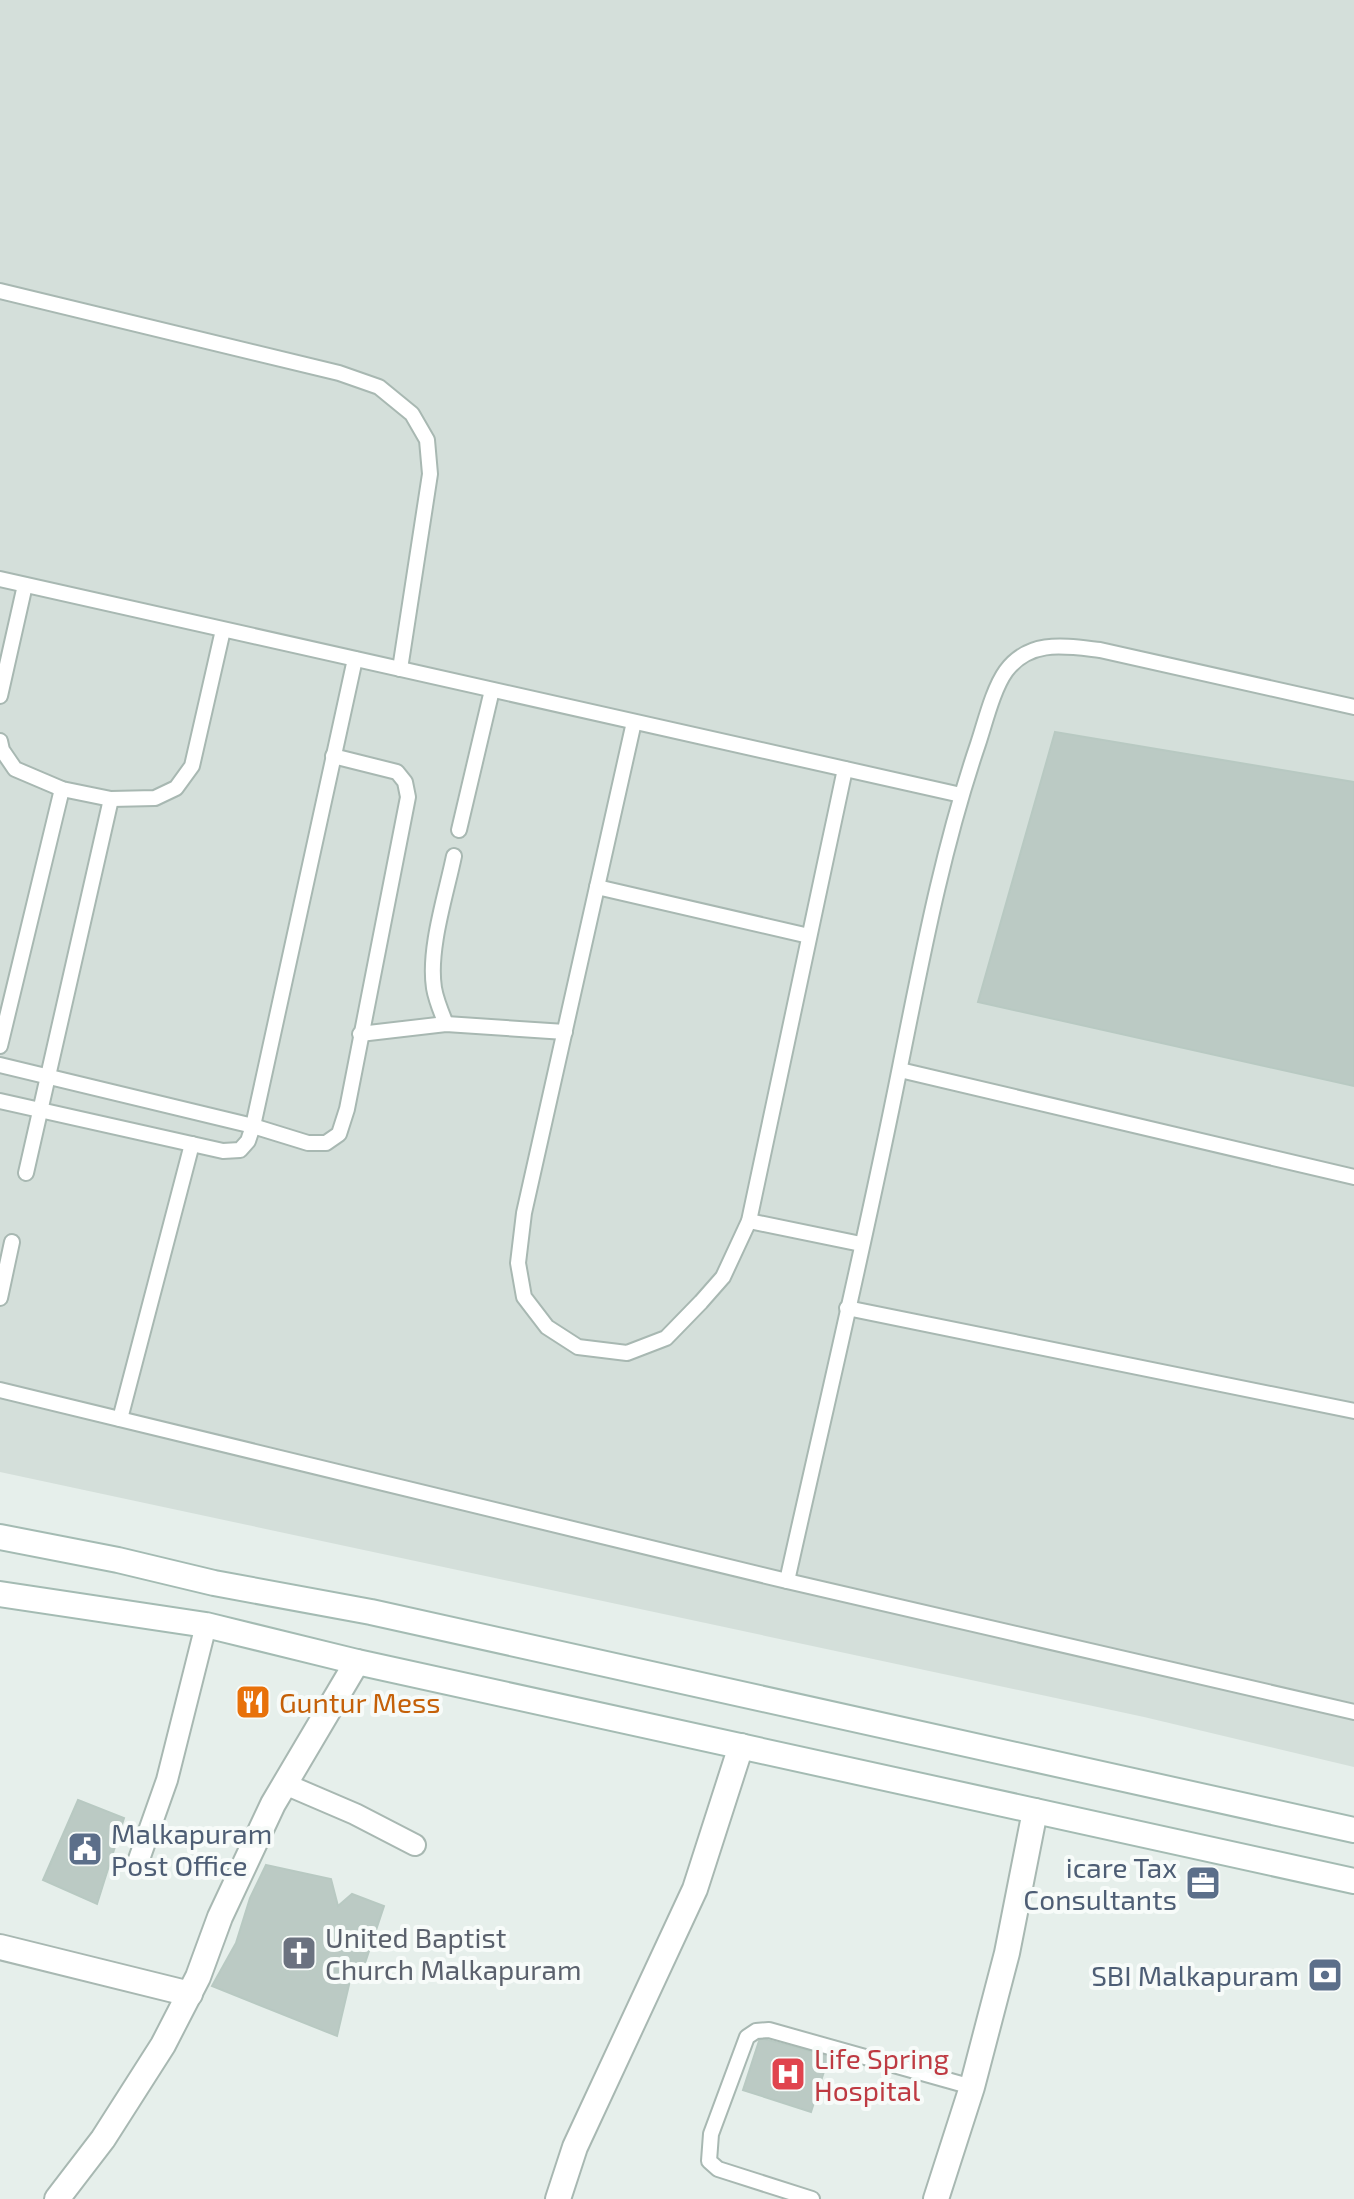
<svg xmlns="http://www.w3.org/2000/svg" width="1354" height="2199" font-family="'Exo 2',sans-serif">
<rect width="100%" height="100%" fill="#e6efeb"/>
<polygon fill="#d4dfda" points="0,0 1354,0 1354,1767 1144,1717 0,1472"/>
<g fill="#bbcac4" stroke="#b8c9c2" stroke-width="2">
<polygon points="1055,732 1354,782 1354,1086 978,1002"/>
<polygon points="78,1800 124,1818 97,1904 43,1880"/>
<polygon points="266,1865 331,1879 338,1906 352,1894 384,1906 365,1963 352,1972 337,2036 212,1986 236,1943 250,1898"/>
<polygon points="760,2038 829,2056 811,2112 743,2090"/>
</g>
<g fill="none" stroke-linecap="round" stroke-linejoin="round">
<defs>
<g id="service">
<polyline points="0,291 339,373 379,387 412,414 427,440 430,474 400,669"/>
<polyline points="0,579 961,795"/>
<polyline points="0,696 25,585"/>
<polyline points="634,722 524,1213 518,1263 524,1297 547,1327 578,1347 627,1353 666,1338 701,1302 723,1277 749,1221 845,769"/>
<polyline points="0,741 2,750 15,769 62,789 111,799 155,798 176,788 192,766 223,630"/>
<polyline points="459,830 492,690"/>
<polyline points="597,887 809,936"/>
<path d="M 446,1024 C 441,1012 436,1000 434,988 C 428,949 446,895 454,856"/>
<polyline points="360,1034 446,1024 565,1032"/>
<polyline points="0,1046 62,789"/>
<polyline points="0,1065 253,1126 308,1143 326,1143 339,1134 347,1109 408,797 405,782 397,772 333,756"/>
<polyline points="900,1070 1354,1177"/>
<polyline points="0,1101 223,1151 240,1150 248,1141 253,1126 355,659"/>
<polyline points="26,1173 111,799"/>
<polyline points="749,1221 861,1244"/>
<polyline points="0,1298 12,1242"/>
<polyline points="847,1308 1354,1411"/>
<polyline points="0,1390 787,1581 1354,1712"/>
<polyline points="120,1419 192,1144"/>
<path d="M 787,1581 C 825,1410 866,1239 900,1067 C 922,958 942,850 978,744 C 985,723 993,689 1006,671 C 1030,639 1065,646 1100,650 L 1354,707"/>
<polyline points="812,2199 718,2169 709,2161 711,2134 747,2037 756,2031 769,2030 972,2087"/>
</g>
<g id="pedestrian">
<polyline points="285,1784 355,1814 415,1845"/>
<polyline points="138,1862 167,1780 206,1625"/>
</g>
<g id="minor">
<polyline points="0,1947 190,1994"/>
<polyline points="57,2199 103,2139 163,2045 198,1977 220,1917 273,1804 357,1662"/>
<polyline points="558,2199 575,2147 695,1889 741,1746"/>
<polyline points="936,2199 972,2087 1007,1953 1035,1811"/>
</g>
<g id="secondary">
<polyline points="0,1537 118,1560 214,1583 371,1612 1354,1830"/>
<polyline points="0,1594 206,1625 357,1662 1354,1881"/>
</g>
</defs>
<use href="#service" stroke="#a8b8b2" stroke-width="18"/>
<use href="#pedestrian" stroke="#a8b8b2" stroke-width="24"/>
<use href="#minor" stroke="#a8b8b2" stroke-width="28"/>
<use href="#secondary" stroke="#a4bbb3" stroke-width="28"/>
<use href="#service" stroke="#fff" stroke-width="14"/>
<use href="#pedestrian" stroke="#fff" stroke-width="20"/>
<use href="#minor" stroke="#fff" stroke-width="24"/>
<use href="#secondary" stroke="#fff" stroke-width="24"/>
</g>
<defs>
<symbol id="restaurant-square" viewBox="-11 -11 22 22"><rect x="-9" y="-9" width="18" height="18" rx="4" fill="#e8710a" stroke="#f7fbf9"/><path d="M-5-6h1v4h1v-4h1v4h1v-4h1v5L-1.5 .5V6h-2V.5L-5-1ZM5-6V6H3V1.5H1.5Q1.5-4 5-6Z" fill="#fff"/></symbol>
<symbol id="civic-square" viewBox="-11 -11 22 22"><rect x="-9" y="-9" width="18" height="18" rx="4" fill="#5c6f8a" stroke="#f7fbf9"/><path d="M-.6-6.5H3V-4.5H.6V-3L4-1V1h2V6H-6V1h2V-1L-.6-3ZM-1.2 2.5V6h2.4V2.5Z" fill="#fff"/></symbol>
<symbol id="office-square" viewBox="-11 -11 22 22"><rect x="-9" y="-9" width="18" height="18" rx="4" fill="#5c6f8a" stroke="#f7fbf9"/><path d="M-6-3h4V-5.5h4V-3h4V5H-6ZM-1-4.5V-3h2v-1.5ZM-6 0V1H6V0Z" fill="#fff"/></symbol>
<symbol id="church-square" viewBox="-11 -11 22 22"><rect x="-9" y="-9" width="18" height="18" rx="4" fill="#6b7280" stroke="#f7fbf9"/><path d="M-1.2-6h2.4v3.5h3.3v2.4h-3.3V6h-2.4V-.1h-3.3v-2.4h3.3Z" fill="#fff"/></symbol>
<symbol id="bank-square" viewBox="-11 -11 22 22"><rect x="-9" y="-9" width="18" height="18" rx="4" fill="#5c6f8a" stroke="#f7fbf9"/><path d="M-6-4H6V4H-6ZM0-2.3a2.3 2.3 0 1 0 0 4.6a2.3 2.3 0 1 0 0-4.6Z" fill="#fff"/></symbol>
<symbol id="hospital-square" viewBox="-11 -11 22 22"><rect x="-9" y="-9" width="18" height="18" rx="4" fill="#e0444e" stroke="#f7fbf9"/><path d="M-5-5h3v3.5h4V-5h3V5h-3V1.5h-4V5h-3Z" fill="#fff"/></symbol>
</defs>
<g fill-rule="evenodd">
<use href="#restaurant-square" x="233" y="1682" width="40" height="40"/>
<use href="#civic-square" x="65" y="1829" width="40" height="40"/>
<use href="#office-square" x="1183" y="1863" width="40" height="40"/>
<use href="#church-square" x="279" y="1933" width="40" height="40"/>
<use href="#bank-square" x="1305" y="1955" width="40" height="40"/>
<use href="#hospital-square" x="768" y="2054" width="40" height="40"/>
</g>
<g text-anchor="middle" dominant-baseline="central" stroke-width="8" stroke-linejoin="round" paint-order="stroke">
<g font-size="28" fill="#c56008" stroke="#f7fbf9" text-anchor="start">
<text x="279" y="1702">Guntur Mess</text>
</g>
<g font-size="28" fill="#4e5e75" stroke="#f7fbf9" text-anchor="end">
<text x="111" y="1833" text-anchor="start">Malkapuram<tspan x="111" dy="32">Post Office</tspan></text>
<text x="1177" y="1867">icare Tax<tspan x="1177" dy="32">Consultants</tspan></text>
<text x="1299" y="1975">SBI Malkapuram</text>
</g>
<g font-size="28" fill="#5b616d" stroke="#f7fbf9" text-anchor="start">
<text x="325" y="1937">United Baptist<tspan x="325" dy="32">Church Malkapuram</tspan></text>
</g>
<g font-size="28" fill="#be3a42" stroke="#f7fbf9" text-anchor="start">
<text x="814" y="2058">Life Spring<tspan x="814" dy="32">Hospital</tspan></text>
</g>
</g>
</svg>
